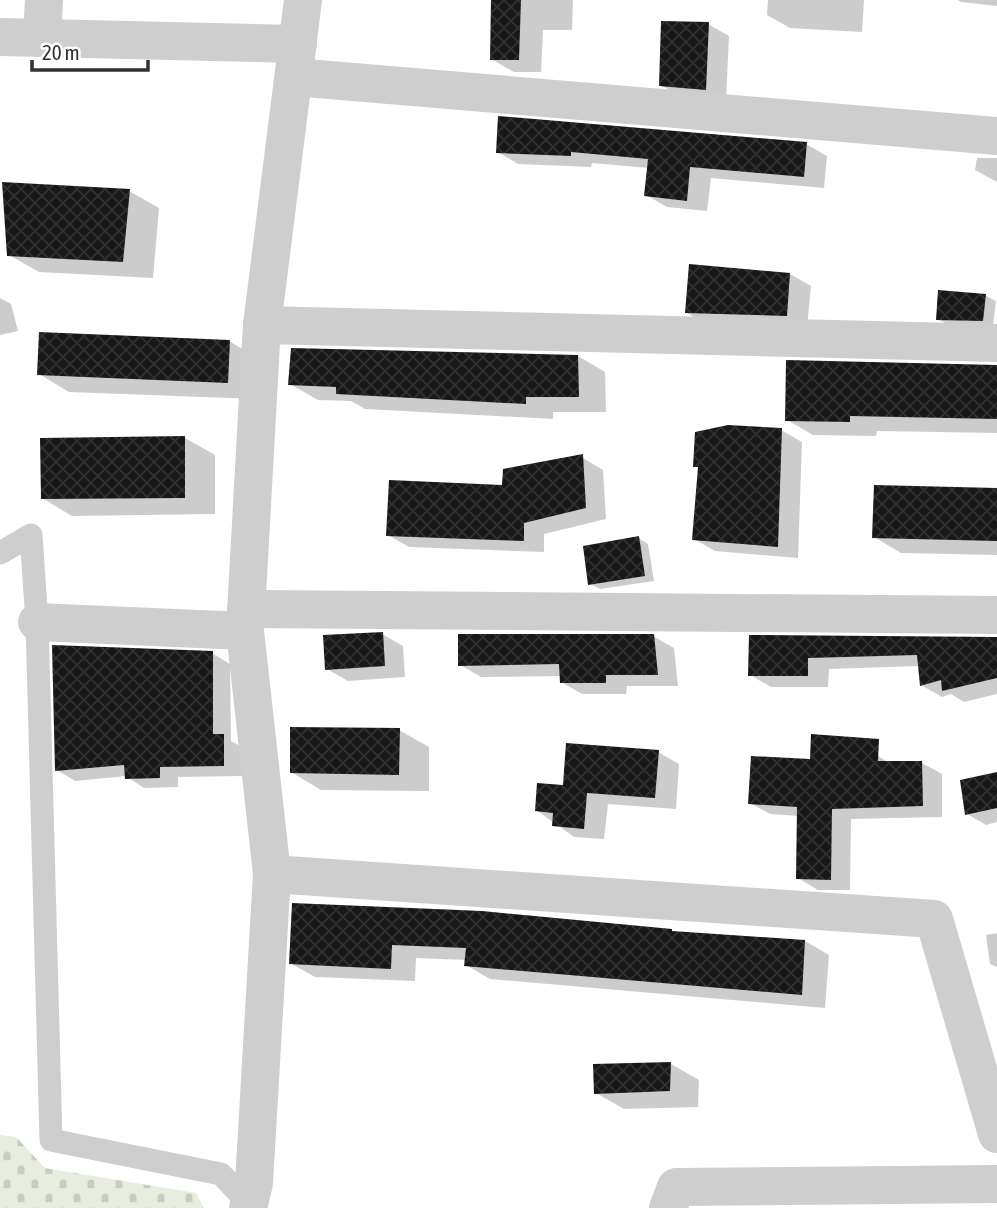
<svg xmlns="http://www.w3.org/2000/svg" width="997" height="1208" font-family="'Asap Condensed',sans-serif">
<defs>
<pattern id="cemetery-stones" width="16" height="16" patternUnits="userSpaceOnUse" patternTransform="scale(1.75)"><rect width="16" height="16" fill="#e7eedf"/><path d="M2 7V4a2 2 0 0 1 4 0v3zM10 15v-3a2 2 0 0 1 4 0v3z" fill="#c7cdc0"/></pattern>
<pattern id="building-cross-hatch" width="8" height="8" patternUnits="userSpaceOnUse" patternTransform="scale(1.75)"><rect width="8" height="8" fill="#181818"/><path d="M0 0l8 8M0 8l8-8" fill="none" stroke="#313131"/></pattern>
</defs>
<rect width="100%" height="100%" fill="#fff"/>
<polygon fill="url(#cemetery-stones)" points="0,1135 16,1137 45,1168 196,1193 204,1208 0,1208"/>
<g fill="#0003">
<polygon points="493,0 573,0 572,30 543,30 541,72 514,72 491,59"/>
<polygon points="768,0 864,0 862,32 790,28 767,15"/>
<polygon points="958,0 997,0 997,6 961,2"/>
<polygon points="708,24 729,36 726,100 681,97 661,85"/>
<polygon points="806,144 827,156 824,188 711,178 707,211 667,207 646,195 649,168 592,163 591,167 518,164 498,152"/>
<polygon points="977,158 997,158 997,182 975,170"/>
<polygon points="129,191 159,208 153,278 39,272 9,255"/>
<polygon points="790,274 811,286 807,327 707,324 687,313"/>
<polygon points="986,296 996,301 993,326 947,324 937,319"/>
<polygon points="0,298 11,304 18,331 0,335"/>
<polygon points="229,341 259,359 258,399 69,392 39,374"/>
<polygon points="578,356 605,372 606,412 553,412 553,419 365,409 351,401 318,400 290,384"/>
<polygon points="997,367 997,433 877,431 876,436 813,435 787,420"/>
<polygon points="781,430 802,442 798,558 715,551 694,539 700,468 695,466"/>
<polygon points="185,438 215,455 215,514 72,516 42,498"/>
<polygon points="583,458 603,470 606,519 544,534 544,552 409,547 388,535"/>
<polygon points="997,489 997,555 901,553 874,537"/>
<polygon points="638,538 648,544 654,581 600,589 590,584"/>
<polygon points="382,634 403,646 405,677 348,681 327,669"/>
<polygon points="653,636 674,648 678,686 627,686 626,694 582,694 561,682 561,676 481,677 460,665"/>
<polygon points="751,637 997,639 997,694 964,702 951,694 942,697 921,685 920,666 829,669 828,687 771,687 750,675"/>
<polygon points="212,653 230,664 231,741 242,747 242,776 178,777 178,787 144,788 126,776 75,781 57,770"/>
<polygon points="399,730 429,747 429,791 321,790 291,772"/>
<polygon points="658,752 679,764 676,809 608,804 604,839 574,837 536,810 565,787"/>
<polygon points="878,756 889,763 922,763 942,774 942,817 851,819 850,890 818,890 798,878 799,816 770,814 750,803 802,761"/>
<polygon points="997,774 997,822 986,825 967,814"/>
<polygon points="294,905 805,941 829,955 825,1008 490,979 466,965 467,960 416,958 415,981 315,977 290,963"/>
<polygon points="997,933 997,967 990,964 986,935"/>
<polygon points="671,1064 699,1080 698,1107 624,1109 596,1093"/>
</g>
<g fill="url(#building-cross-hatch)">
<polygon points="491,0 521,0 519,60 490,60"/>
<polygon points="661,21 709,22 706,90 659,86"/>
<polygon points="498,116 807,142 804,177 690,167 687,201 644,196 648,159 571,152 571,156 496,153"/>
<polygon points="2,182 130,189 123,262 7,256"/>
<polygon points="689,264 790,273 787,316 685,313"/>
<polygon points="938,290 986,294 983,321 936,320"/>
<polygon points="39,332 230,340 228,383 37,375"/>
<polygon points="291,348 578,355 579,397 526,397 526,404 336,394 336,387 288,385"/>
<polygon points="786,360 997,365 997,419 850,416 850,422 785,421"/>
<polygon points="728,425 782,428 778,547 692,540 698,467 693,467 695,432"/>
<polygon points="185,436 185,498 41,499 40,438"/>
<polygon points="583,454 586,508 524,523 524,541 386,536 389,480 502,485 503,469"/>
<polygon points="874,485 997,488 997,541 872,538"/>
<polygon points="639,536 645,576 588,585 583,546"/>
<polygon points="383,632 385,666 325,670 323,635"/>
<polygon points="458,634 654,634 658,675 606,675 606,683 560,683 559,664 458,666"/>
<polygon points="749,635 997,637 997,678 942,691 941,680 920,686 917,655 808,658 808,676 748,676"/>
<polygon points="52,645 213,651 213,734 224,734 224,766 160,767 160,778 125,779 124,765 55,771"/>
<polygon points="290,727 400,728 399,775 290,773"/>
<polygon points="811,734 879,739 878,761 922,761 923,806 832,809 831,880 796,879 797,807 748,804 751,756 810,759"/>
<polygon points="566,743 659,750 655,798 587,793 584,829 552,826 553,813 535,811 537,783 563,785"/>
<polygon points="997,772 997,808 965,815 960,780"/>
<polygon points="292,903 482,911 672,929 672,931 805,940 802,995 464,966 466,948 392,945 391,969 289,964"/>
<polygon points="671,1062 670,1091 594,1094 593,1064"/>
</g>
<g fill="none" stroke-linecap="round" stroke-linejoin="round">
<polyline stroke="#cecece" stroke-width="23" points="0,553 31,535 37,622 51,1140 221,1174 249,1204"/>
<g stroke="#cecece" stroke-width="38">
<polyline points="42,36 44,0"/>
<polyline points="0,37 298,44"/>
<polyline points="294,77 997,136"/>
<polyline points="262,325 997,343"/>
<polyline points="246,609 997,615"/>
<polyline points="37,622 245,631"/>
<polyline points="272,874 934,919 997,1134"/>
<polyline points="248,1208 254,1183 272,874 245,631 262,325 303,0"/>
<polyline points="668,1208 676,1187 997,1184"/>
</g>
</g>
<path d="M32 60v10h116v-10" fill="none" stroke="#313131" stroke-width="3.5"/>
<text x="42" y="60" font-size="21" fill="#313131" stroke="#ffffff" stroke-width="5" paint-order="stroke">20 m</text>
</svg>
